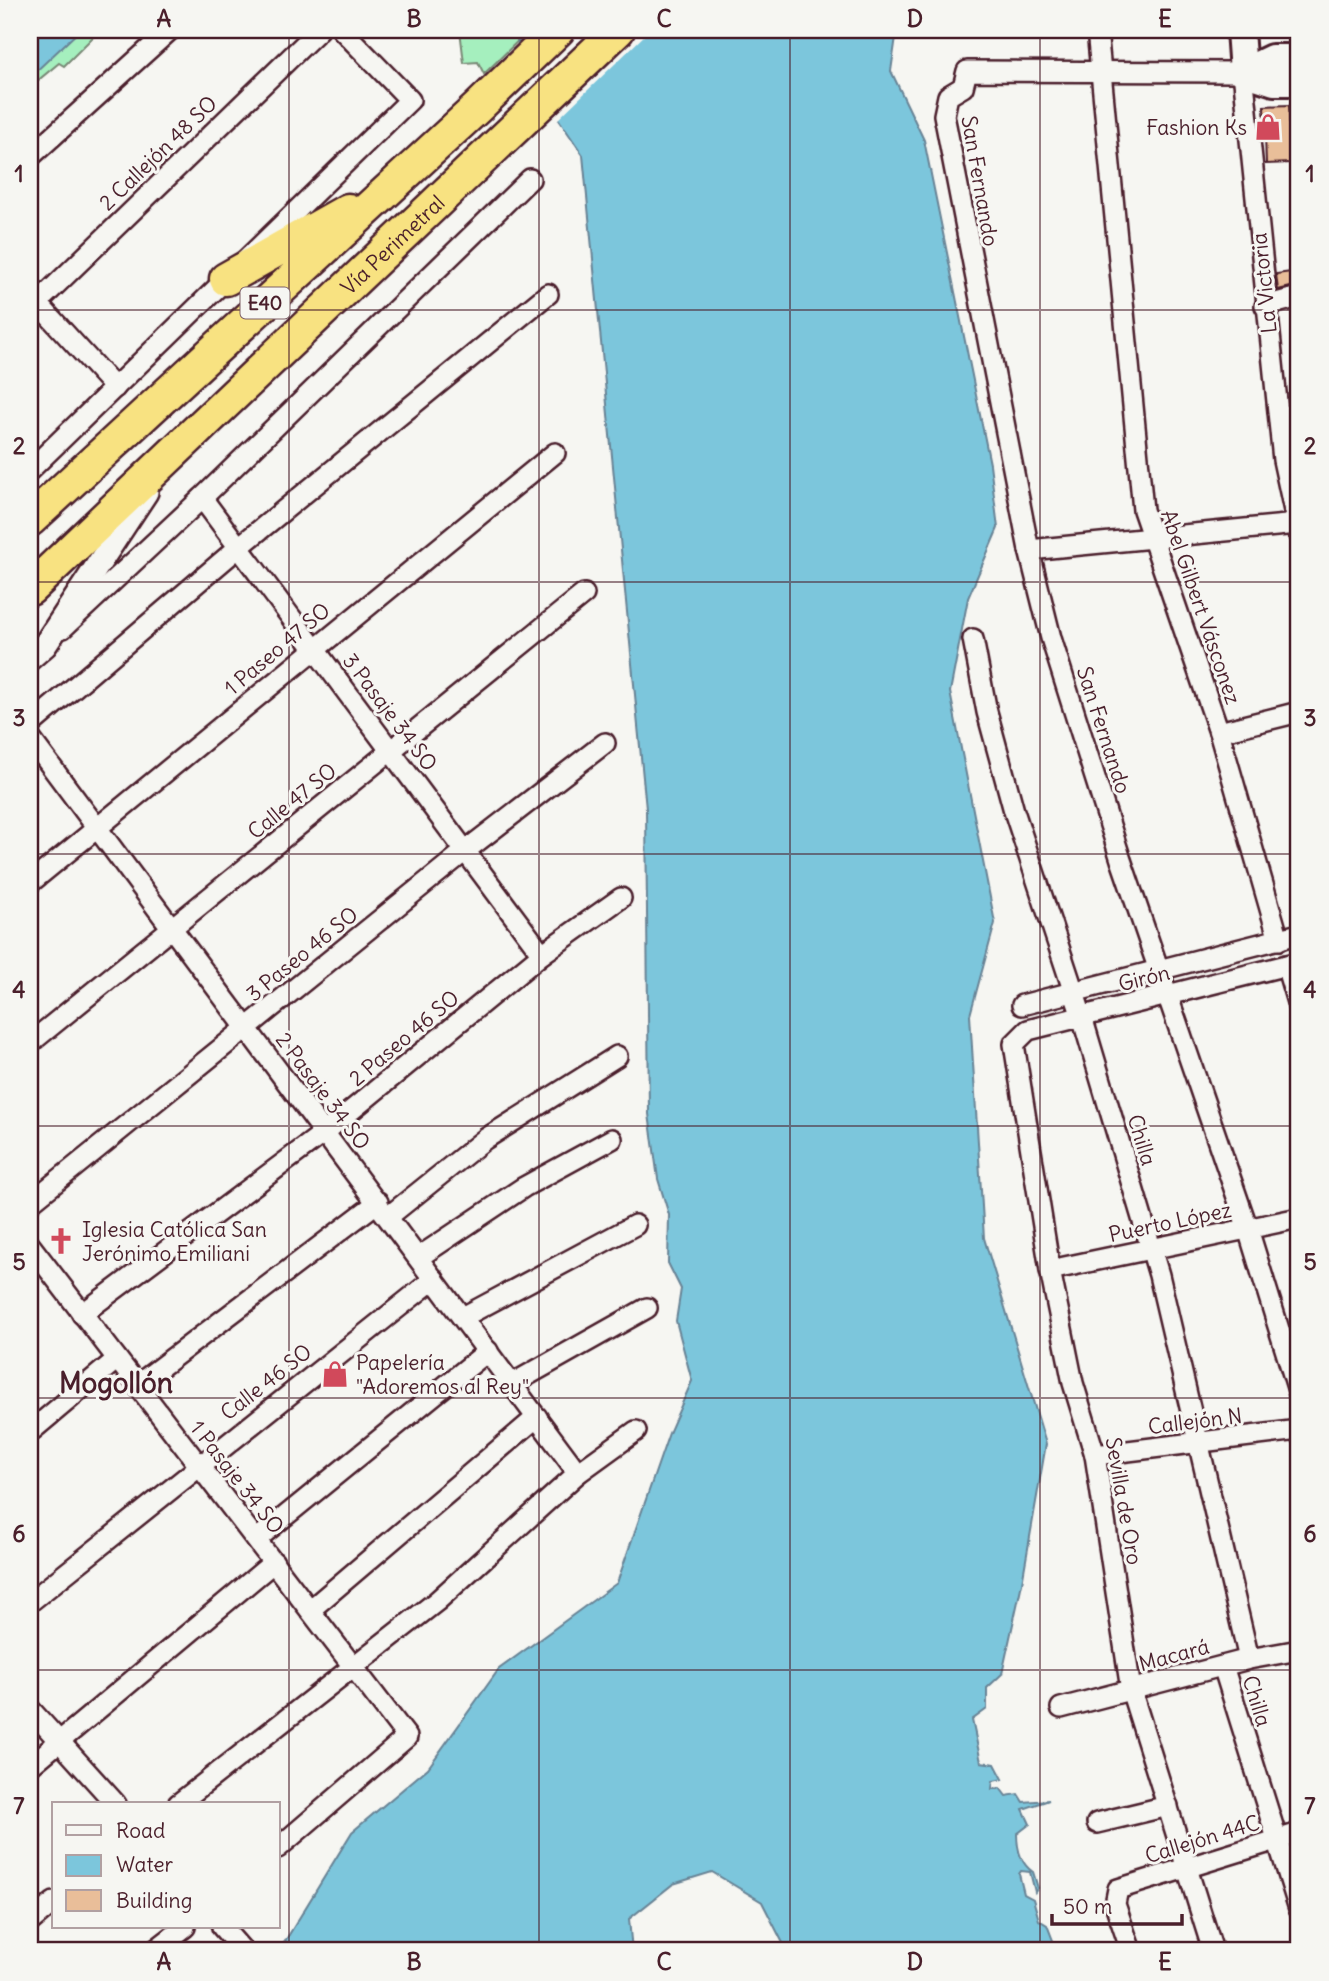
<svg xmlns="http://www.w3.org/2000/svg" width="1329" height="1981" font-family="Delius,sans-serif">
<rect width="100%" height="100%" fill="#f6f6f2"/>
<filter id="ink" filterUnits="userSpaceOnUse"><feTurbulence type="fractalNoise" baseFrequency=".0143" numOctaves="2"/><feDisplacementMap in="SourceGraphic" scale="14" xChannelSelector="R" yChannelSelector="G"/><feConvolveMatrix kernelMatrix="1 2 1 2 8 2 1 2 1" color-interpolation-filters="sRGB"/></filter>
<g filter="url(#ink)">
<g fill="#a5efbe" stroke="#788774" stroke-width="2">
<polygon points="52,30 100,30 64,66 59,63 30,87 30,51"/>
<polygon points="522,30 524,35 484,74 478,62 464,63 460,30"/>
</g>
<g fill="#7cc6dc" stroke="#688395" stroke-width="2">
<polygon points="30,30 80,30 30,77"/>
<path d="M 517,30 L 897,30 L 891,71 L 924,140 L 990,464 L 998,528 L 968,598 L 950,692 L 995,923 L 970,1015 L 984,1238 L 1046,1444 L 1022,1583 L 1002,1674 L 987,1688 L 987,1709 L 972,1720 L 981,1762 L 995,1764 L 1003,1779 L 993,1781 L 992,1789 L 1000,1788 L 1006,1796 L 1018,1794 L 1023,1802 L 1049,1800 L 1023,1809 L 1030,1824 L 1017,1834 C 1017,1849 1021,1864 1033,1872 L 1038,1888 L 1035,1892 L 1030,1872 L 1021,1871 L 1019,1874 L 1024,1894 L 1033,1899 L 1039,1920 L 1047,1925 L 1057,1951 L 787,1951 L 762,1902 L 712,1872 L 673,1884 L 629,1919 L 632,1951 L 279,1951 L 352,1832 L 428,1768 L 499,1669 L 617,1583 L 669,1433 L 692,1381 L 676,1321 L 681,1289 L 668,1263 L 669,1215 L 658,1179 L 649,1114 L 646,809 L 583,155 L 519,61 Z"/>
</g>
<polygon fill="#f6f6f2" points="534,30 650,30 556,121 515,62 515,48"/>
<g fill="#e9be99" stroke="#4a1f2b" stroke-width="2">
<polygon points="1289,105 1291,163 1266,164 1264,106"/>
<polygon points="1299,271 1299,285 1278,290 1276,274"/>
</g>
<g fill="none" stroke-linecap="round" stroke-linejoin="round">
<defs>
<g id="minor">
<polyline points="1097,30 1143,510 1219,732 1279,940"/>
<polyline points="30,157 170,30"/>
<polyline points="30,295 115,388"/>
<polyline points="1265,306 1299,297"/>
<polyline points="30,310 319,30"/>
<polyline points="30,470 410,100 342,30"/>
<polyline points="202,498 542,954"/>
<polyline points="1299,534 1283,460 1243,72 967,71 963,87 948,96 944,115 1029,550 1051,638 1121,860 1248,1229 1299,1394"/>
<polyline points="1029,550 1297,524"/>
<polyline points="63,628 202,498 530,179"/>
<polyline points="973,639 987,712 1014,811 1082,1017 1159,1275 1249,1659"/>
<polyline points="30,725 239,547 548,294"/>
<polyline points="1219,732 1299,712"/>
<polyline points="30,738 578,1473"/>
<polyline points="30,883 555,453"/>
<polyline points="1286,965 1299,1009"/>
<polyline points="1022,1005 1299,934"/>
<polyline points="30,1043 584,594"/>
<polyline points="30,1203 465,851 605,743"/>
<polyline points="389,1216 485,1139 617,1056"/>
<polyline points="30,1245 407,1737 278,1848"/>
<polyline points="419,1257 524,1187 612,1139"/>
<polyline points="1050,1270 1299,1218"/>
<polyline points="82,1314 325,1132 542,954 621,898"/>
<polyline points="463,1317 635,1225"/>
<polyline points="512,1384 647,1308"/>
<polyline points="137,1385 378,1202"/>
<polyline points="30,1432 117,1359"/>
<polyline points="1095,1455 1299,1430"/>
<polyline points="257,1539 488,1351"/>
<polyline points="30,1602 434,1279"/>
<polyline points="310,1610 537,1417"/>
<polyline points="1223,1666 1299,1909"/>
<polyline points="1061,1708 1249,1659 1299,1650"/>
<polyline points="30,1709 116,1804"/>
<polyline points="30,1766 274,1562"/>
<polyline points="178,1804 437,1601 578,1473 636,1431"/>
<polyline points="1097,1823 1168,1806"/>
<polyline points="30,1922 54,1902"/>
<polyline points="222,1927 243,1951"/>
<polyline points="154,1951 185,1927"/>
<polyline points="1131,1951 1115,1904 1118,1889 1299,1833"/>
<polyline points="1213,1951 1131,1690 1095,1455 1073,1383 1050,1270 1014,1044 1028,1030 1299,962"/>
</g>
<polyline id="tertiary" points="30,658 45,645 146,492"/>
<g id="secondary">
<polyline points="1240,30 1243,72"/>
<polyline points="1243,72 1272,58 1299,58"/>
<polyline points="1243,72 1274,82 1299,82"/>
</g>
<g id="trunk">
<polyline points="226,279 348,210"/>
<polyline points="30,520 477,108 558,30"/>
<path id="s1" d="M 30,589 L 618,30"/>
</g>
</defs>
<use href="#minor" stroke="#4a1f2b" stroke-width="24"/>
<use href="#tertiary" stroke="#4a1f2b" stroke-width="28"/>
<use href="#secondary" stroke="#4a1f2b" stroke-width="32"/>
<use href="#trunk" stroke="#4a1f2b" stroke-width="37"/>
<use href="#minor" stroke="#f6f6f2" stroke-width="19"/>
<use href="#tertiary" stroke="#f6f6f2" stroke-width="23"/>
<use href="#secondary" stroke="#f6f6f2" stroke-width="26"/>
<use href="#trunk" stroke="#f8e281" stroke-width="32"/>
</g>
</g>
<path fill="none" stroke="#4a1f2b" stroke-width="2" stroke-opacity="0.55" d="M 289,30 L 289,1951M 539,30 L 539,1951M 790,30 L 790,1951M 1040,30 L 1040,1951M 30,310 L 1299,310M 30,582 L 1299,582M 30,854 L 1299,854M 30,1126 L 1299,1126M 30,1398 L 1299,1398M 30,1670 L 1299,1670"/>
<defs>
<symbol id="shop-bare" viewBox="-9 -9 18 18"><path d="M-5-2.5h2.3a2.7 3.5 0 0 1 5.4 0H5L5.5 6h-11ZM-1.5-2.5h3a1.5 2.3 0 0 0-3 0Z" fill="#d1495b" stroke="#f6f6f2" stroke-width="2.5" paint-order="stroke"/></symbol>
<symbol id="church-bare" viewBox="-9 -9 18 18"><path d="M-1.2-6h2.4v3.5h3.3v2.4h-3.3V6h-2.4V-.1h-3.3v-2.4h3.3Z" fill="#d1495b" stroke="#f6f6f2" stroke-width="2.5" paint-order="stroke"/></symbol>
</defs>
<g fill-rule="evenodd">
<use href="#shop-bare" x="1249" y="108" width="38" height="38"/>
<use href="#church-bare" x="42" y="1222" width="38" height="38"/>
<use href="#shop-bare" x="316" y="1355" width="38" height="38"/>
</g>
<g text-anchor="middle" dominant-baseline="central" stroke-width="6" stroke-linejoin="round" paint-order="stroke">
<rect fill="#f6f6f2" stroke="#7e6067" stroke-width="2" x="240.5" y="287.5" width="49" height="31" rx="5"/>
<g font-size="19" font-weight="bold" fill="#4a1f2b">
<text x="265" y="303">E40</text>
</g>
<g font-size="21" fill="#4a1f2b" stroke="#f6f6f2" text-anchor="start">
<text x="1247" y="127" text-anchor="end">Fashion Ks</text>
<text x="82" y="1229">Iglesia Católica San<tspan x="82" dy="24">Jerónimo Emiliani</tspan></text>
<text x="356" y="1362">Papelería<tspan x="356" dy="24">"Adoremos al Rey"</tspan></text>
</g>
<g font-size="21" fill="#4a1f2b" stroke="#f6f6f2">
<text transform="translate(158 153) rotate(-44)">2 Callejón 48 SO</text>
<text transform="translate(980 181) rotate(80)">San Fernando</text>
<text stroke="none"><textPath href="#s1" startOffset="500">Vía Perimetral</textPath></text>
<text transform="translate(1264 283) rotate(-96)">La Victoria</text>
<text transform="translate(1201 607) rotate(71)">Abel Gilbert Vásconez</text>
<text transform="translate(277 649) rotate(-40)">1 Paseo 47 SO</text>
<text transform="translate(390 712) rotate(53)">3 Pasaje 34 SO</text>
<text transform="translate(1104 730) rotate(72)">San Fernando</text>
<text transform="translate(292 801) rotate(-39)">Calle 47 SO</text>
<text transform="translate(302 954) rotate(-39)">3 Paseo 46 SO</text>
<text transform="translate(1144 978) rotate(-14)">Girón</text>
<text transform="translate(404 1038) rotate(-40)">2 Paseo 46 SO</text>
<text transform="translate(323 1091) rotate(53)">2 Pasaje 34 SO</text>
<text transform="translate(1142 1140) rotate(73)">Chilla</text>
<text transform="translate(1170 1222) rotate(-12)">Puerto López</text>
<text transform="translate(266 1382) rotate(-38)">Calle 46 SO</text>
<text transform="translate(1195 1421) rotate(-7)">Callejón N</text>
<text transform="translate(237 1477) rotate(52)">1 Pasaje 34 SO</text>
<text transform="translate(1124 1501) rotate(80)">Sevilla de Oro</text>
<text transform="translate(1174 1655) rotate(-15)">Macará</text>
<text transform="translate(1257 1701) rotate(73)">Chilla</text>
<text transform="translate(1202 1839) rotate(-17)">Callejón 44C</text>
</g>
<g font-size="28" font-weight="bold" fill="#4a1f2b" stroke="#f6f6f2">
<text x="116" y="1383">Mogollón</text>
</g>
</g>
<rect width="1329" height="1981" fill="none" stroke="#f6f6f2" stroke-width="77"/>
<rect x="52" y="1802" width="228" height="126" fill="#f6f6f2" stroke="#b1a0a2" stroke-width="2"/>
<rect x="66" y="1825" width="35" height="10" fill="#f6f6f2" stroke="#b1a0a2" stroke-width="2"/>
<text x="116" y="1838" font-size="21" fill="#4a1f2b">Road</text>
<rect x="66" y="1855" width="35" height="21" fill="#7cc6dc" stroke="#b1a0a2" stroke-width="2"/>
<text x="116" y="1872" font-size="21" fill="#4a1f2b">Water</text>
<rect x="66" y="1890" width="35" height="21" fill="#e9be99" stroke="#b1a0a2" stroke-width="2"/>
<text x="116" y="1908" font-size="21" fill="#4a1f2b">Building</text>
<path d="M1052 1914v10h130v-10" fill="none" stroke="#4a1f2b" stroke-width="3.5"/>
<text x="1063" y="1914" font-size="21" fill="#4a1f2b" stroke="#f6f6f2" stroke-width="5" paint-order="stroke">50 m</text>
<rect x="38" y="38" width="1252" height="1904" fill="none" stroke="#4a1f2b" stroke-width="2.5"/>
<g font-size="23" text-anchor="middle" font-weight="bold" fill="#4a1f2b">
<text x="164" y="27">A</text>
<text x="414" y="27">B</text>
<text x="664" y="27">C</text>
<text x="915" y="27">D</text>
<text x="1165" y="27">E</text>
<text x="19" y="182">1</text>
<text x="1310" y="182">1</text>
<text x="19" y="454">2</text>
<text x="1310" y="454">2</text>
<text x="19" y="726">3</text>
<text x="1310" y="726">3</text>
<text x="19" y="998">4</text>
<text x="1310" y="998">4</text>
<text x="19" y="1270">5</text>
<text x="1310" y="1270">5</text>
<text x="19" y="1542">6</text>
<text x="1310" y="1542">6</text>
<text x="19" y="1814">7</text>
<text x="1310" y="1814">7</text>
<text x="164" y="1970">A</text>
<text x="414" y="1970">B</text>
<text x="664" y="1970">C</text>
<text x="915" y="1970">D</text>
<text x="1165" y="1970">E</text>
</g>
</svg>
